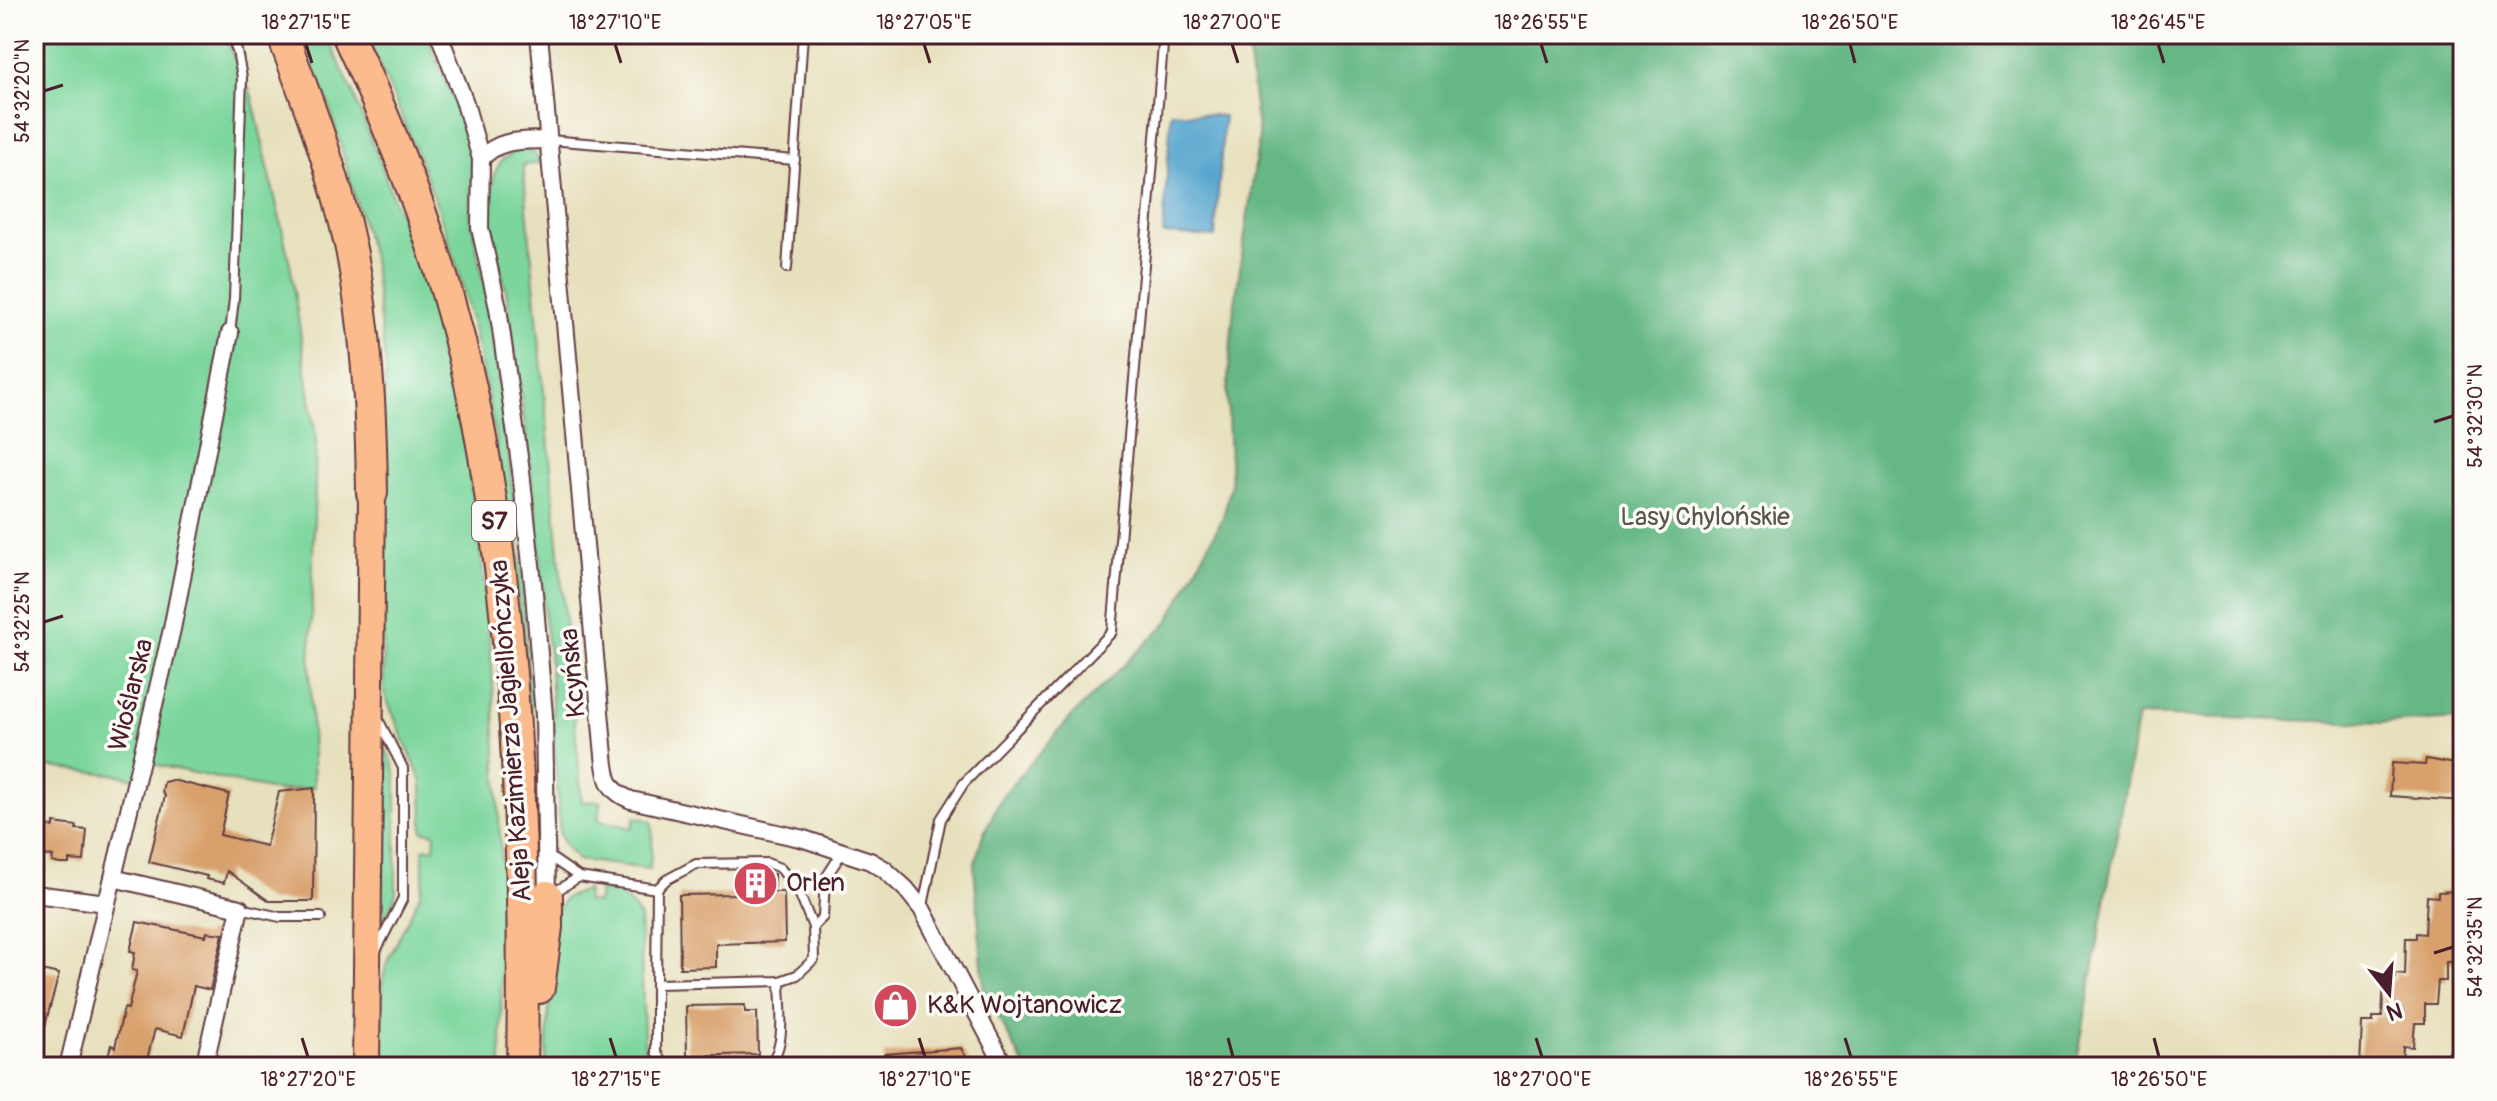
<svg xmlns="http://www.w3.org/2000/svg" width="2497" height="1101" font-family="Pangolin,sans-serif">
<rect width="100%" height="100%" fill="#fdfcf7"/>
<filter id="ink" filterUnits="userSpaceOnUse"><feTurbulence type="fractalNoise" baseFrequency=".0125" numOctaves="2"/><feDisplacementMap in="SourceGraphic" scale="16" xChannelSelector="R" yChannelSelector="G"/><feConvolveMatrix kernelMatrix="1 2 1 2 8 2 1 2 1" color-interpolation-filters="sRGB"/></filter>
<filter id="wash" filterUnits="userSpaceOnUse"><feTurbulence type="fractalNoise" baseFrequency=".006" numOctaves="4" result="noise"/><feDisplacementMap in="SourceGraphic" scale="32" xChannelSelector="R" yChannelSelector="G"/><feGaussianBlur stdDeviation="1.8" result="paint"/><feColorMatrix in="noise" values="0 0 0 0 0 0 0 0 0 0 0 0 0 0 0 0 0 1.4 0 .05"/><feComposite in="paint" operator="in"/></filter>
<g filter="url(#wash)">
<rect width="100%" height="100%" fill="#e7e0bd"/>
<g fill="#7cd69c" stroke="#637a64" stroke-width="2">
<polygon points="34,34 223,34 252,96 290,264 316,438 310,676 314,787 278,791 152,764 147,782 119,775 34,765"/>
<polygon points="300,34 326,34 352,91 379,160 432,304 466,451 481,556 492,666 502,881 501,1067 379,1067 383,978 388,960 420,895 423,881 423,849 434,848 435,833 423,831 422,782 384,693 380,466 386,371 373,261 330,108"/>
<path d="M 366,34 L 426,34 L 465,128 L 471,155 L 473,176 L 470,214 L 490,316 L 519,538 L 538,800 L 541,909 L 538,922 C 531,709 517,495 463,288 C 440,200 402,117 366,34 Z"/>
<path d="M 520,149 C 531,149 537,153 540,163 L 523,165 L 582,802 L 599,801 L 601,804 L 598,820 L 632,828 L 635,817 L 651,821 C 655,834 650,854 650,869 L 578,860 L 567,849 L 560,835 L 549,653 L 545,625 L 538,526 L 515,350 L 506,290 L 489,223 L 490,202 L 495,172 L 502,160 Z"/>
<polygon points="383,744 393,763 396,776 396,892 393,903 383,921"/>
<path d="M 587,889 L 586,901 L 597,903 L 600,890 C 621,894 630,899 640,918 L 645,1067 L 546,1067 L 553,919 L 565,898 Z"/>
</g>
<polygon fill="#65b784" stroke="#586b58" stroke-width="2" points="1246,34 2463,34 2463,719 2382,723 2138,715 2076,1067 1025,1067 984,990 974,866 982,837 1002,796 1072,716 1168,622 1223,518 1231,485 1227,392 1233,317 1259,138"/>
<polygon fill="#54a4ce" stroke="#4f627c" stroke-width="2" points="1171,112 1224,116 1215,237 1163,234"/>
<g id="blocks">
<g fill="#d8a06c">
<polygon points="2426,759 2456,764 2455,768 2461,768 2461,772 2463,772 2463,801 2390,796 2392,763 2425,765"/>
<polygon points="172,780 229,794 220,835 266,846 279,792 314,788 313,901 269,901 227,871 224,883 206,879 207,876 149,862 165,796 162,792 164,782"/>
<polygon points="54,823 77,826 76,829 87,830 84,861 69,860 69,864 60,864 52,862 53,856 39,855 43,825 54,827"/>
<polygon points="774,874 774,892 784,892 785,942 716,944 716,967 680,968 679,895 737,894 736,875"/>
<polygon points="2463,891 2463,940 2458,940 2457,962 2446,962 2446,981 2438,981 2436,1004 2425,1004 2425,1023 2415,1023 2413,1047 2403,1046 2402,1066 2360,1067 2362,1022 2373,1022 2373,1017 2382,1017 2384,979 2395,980 2395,974 2405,975 2406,938 2416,938 2416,933 2425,934 2427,896 2438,897 2438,892"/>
<polygon points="137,922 206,936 207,932 223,934 210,990 194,986 183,1036 155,1029 145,1067 105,1067 111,1045 115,1047 124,1008 128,1009 137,971 132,970 135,952 130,951"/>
<polygon points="37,969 59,974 41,1040 34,1040 34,982"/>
<polygon points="745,1005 745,1012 757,1012 758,1054 687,1056 686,1006"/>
<polygon points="961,1048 971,1067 885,1067 884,1054"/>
</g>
</g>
</g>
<g filter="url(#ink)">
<use href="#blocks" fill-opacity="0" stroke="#623c41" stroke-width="2"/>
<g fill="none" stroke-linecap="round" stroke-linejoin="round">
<defs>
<g id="service">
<polyline points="549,140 795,160"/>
<polyline points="787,268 803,34"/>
<polyline points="230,333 234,299 242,77 237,51 230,34"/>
<polyline points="547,855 579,877 657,889 666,880 696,864 767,863 780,868 797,888 813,927 814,959 797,975 780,981 656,984 657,889"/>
<polyline points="553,893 579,877"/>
<polyline points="923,906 941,819 964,783 1112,632 1164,34"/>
<polyline points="240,908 280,917 321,917"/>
<polyline points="813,927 823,917 825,879 843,851"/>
<polyline points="376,951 403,898 403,768 379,721"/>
<polyline points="656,984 656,1052 661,1060 673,1067"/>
<path d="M 734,1067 C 744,1067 756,1068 766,1064 C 788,1055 780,1002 780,981"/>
</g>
<g id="minor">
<polyline points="439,34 465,103 481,159 480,228 498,308 521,471 534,593 544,716 547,896"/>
<path d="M 539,34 L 603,745 C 606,771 603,789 631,800 L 804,839 L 870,861 L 884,869 L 906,889 L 922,909 L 1005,1067"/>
<path d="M 481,159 C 499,138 523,141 548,140"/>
<polyline points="113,878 240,908 204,1067"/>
<polyline points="34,894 107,903"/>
<polyline points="68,1067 172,629 230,333"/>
<polyline points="2450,1067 2463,1048"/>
</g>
<polyline id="primary" points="366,1067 372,493"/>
<g id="motorway">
<path d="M 282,34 C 309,104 335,175 351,249 C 367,330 371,411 372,493"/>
<path d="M 347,34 C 392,131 432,231 458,334 C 480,416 492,500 502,584 C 521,745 525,905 522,1067"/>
<polyline points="539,988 547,927 547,896"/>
</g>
</defs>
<use href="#service" stroke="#623c41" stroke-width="12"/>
<use href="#minor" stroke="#623c41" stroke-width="20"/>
<use href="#primary" stroke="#623c41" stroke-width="30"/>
<use href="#motorway" stroke="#623c41" stroke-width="34"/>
<use href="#service" stroke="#fff" stroke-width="8"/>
<use href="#minor" stroke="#fff" stroke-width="16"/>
<use href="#primary" stroke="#fbbb8d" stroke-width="26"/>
<use href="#motorway" stroke="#fbbb8d" stroke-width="30"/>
</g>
</g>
<path fill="none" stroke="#4a1f2b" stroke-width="3" d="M 306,44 L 312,63M 615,44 L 621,63M 924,44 L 930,63M 1232,44 L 1238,63M 1541,44 L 1547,63M 1850,44 L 1855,63M 2158,44 L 2164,63M 44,91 L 63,85M 2434,422 L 2453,416M 44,622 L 63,616M 2434,953 L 2453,947M 302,1038 L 308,1057M 610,1038 L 616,1057M 919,1038 L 925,1057M 1228,1038 L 1233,1057M 1536,1038 L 1542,1057M 1845,1038 L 1851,1057M 2154,1038 L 2159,1057"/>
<defs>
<symbol id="building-disc" viewBox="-11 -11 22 22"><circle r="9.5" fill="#d1495b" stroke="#fdfcf7"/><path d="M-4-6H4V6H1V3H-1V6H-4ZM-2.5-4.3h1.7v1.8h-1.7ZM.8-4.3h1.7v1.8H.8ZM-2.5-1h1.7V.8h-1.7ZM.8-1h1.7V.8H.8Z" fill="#fff"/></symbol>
<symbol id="shop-disc" viewBox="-11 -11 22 22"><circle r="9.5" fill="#d1495b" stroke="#fdfcf7"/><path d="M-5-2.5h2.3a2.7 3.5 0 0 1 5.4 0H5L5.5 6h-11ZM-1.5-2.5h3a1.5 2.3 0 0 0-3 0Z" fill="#fff"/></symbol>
</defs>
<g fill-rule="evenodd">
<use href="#building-disc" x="730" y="858" width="51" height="51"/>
<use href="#shop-disc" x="870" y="980" width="51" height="51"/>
</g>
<g text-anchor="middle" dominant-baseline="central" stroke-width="7" stroke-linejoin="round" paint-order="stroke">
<rect fill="#fdfcf7" stroke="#806168" stroke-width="2" x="472" y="501" width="44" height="40" rx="6"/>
<g font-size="24" font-weight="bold" fill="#4a1f2b">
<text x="494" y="521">S7</text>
</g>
<g font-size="26" fill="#59564d" stroke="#fdfcf7">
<text x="1705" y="517">Lasy Chylońskie</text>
</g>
<g font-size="26" fill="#4a1f2b" stroke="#fdfcf7">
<text transform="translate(573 673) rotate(-95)">Kcyńska</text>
<text transform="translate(131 695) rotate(-76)">Wioślarska</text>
<text transform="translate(511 731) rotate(-94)">Aleja Kazimierza Jagiellończyka</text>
</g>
<g font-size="26" fill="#4a1f2b" stroke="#fdfcf7" text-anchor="start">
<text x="786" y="883">Orlen</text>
<text x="927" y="1005">K&amp;K Wojtanowicz</text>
</g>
</g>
<rect width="2497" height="1101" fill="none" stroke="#fdfcf7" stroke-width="88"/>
<g transform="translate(2389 993) rotate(163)" stroke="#fdfcf7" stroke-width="6" paint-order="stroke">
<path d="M0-6L14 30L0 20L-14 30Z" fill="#4a1f2b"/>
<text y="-12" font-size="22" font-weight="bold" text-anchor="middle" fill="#4a1f2b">N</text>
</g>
<rect x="44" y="44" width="2409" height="1013" fill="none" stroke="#4a1f2b" stroke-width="3"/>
<g font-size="20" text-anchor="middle" fill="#4a1f2b">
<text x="306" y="29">18°27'15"E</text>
<text x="615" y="29">18°27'10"E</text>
<text x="924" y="29">18°27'05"E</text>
<text x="1232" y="29">18°27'00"E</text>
<text x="1541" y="29">18°26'55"E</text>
<text x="1850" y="29">18°26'50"E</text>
<text x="2158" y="29">18°26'45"E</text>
<text transform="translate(22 91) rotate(-90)" y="7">54°32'20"N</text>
<text transform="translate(2475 416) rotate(-90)" y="7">54°32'30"N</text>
<text transform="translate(22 622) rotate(-90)" y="7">54°32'25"N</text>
<text transform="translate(2475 947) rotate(-90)" y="7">54°32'35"N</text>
<text x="308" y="1086">18°27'20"E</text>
<text x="616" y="1086">18°27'15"E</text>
<text x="925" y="1086">18°27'10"E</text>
<text x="1233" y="1086">18°27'05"E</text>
<text x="1542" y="1086">18°27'00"E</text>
<text x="1851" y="1086">18°26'55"E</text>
<text x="2159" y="1086">18°26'50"E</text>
</g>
</svg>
